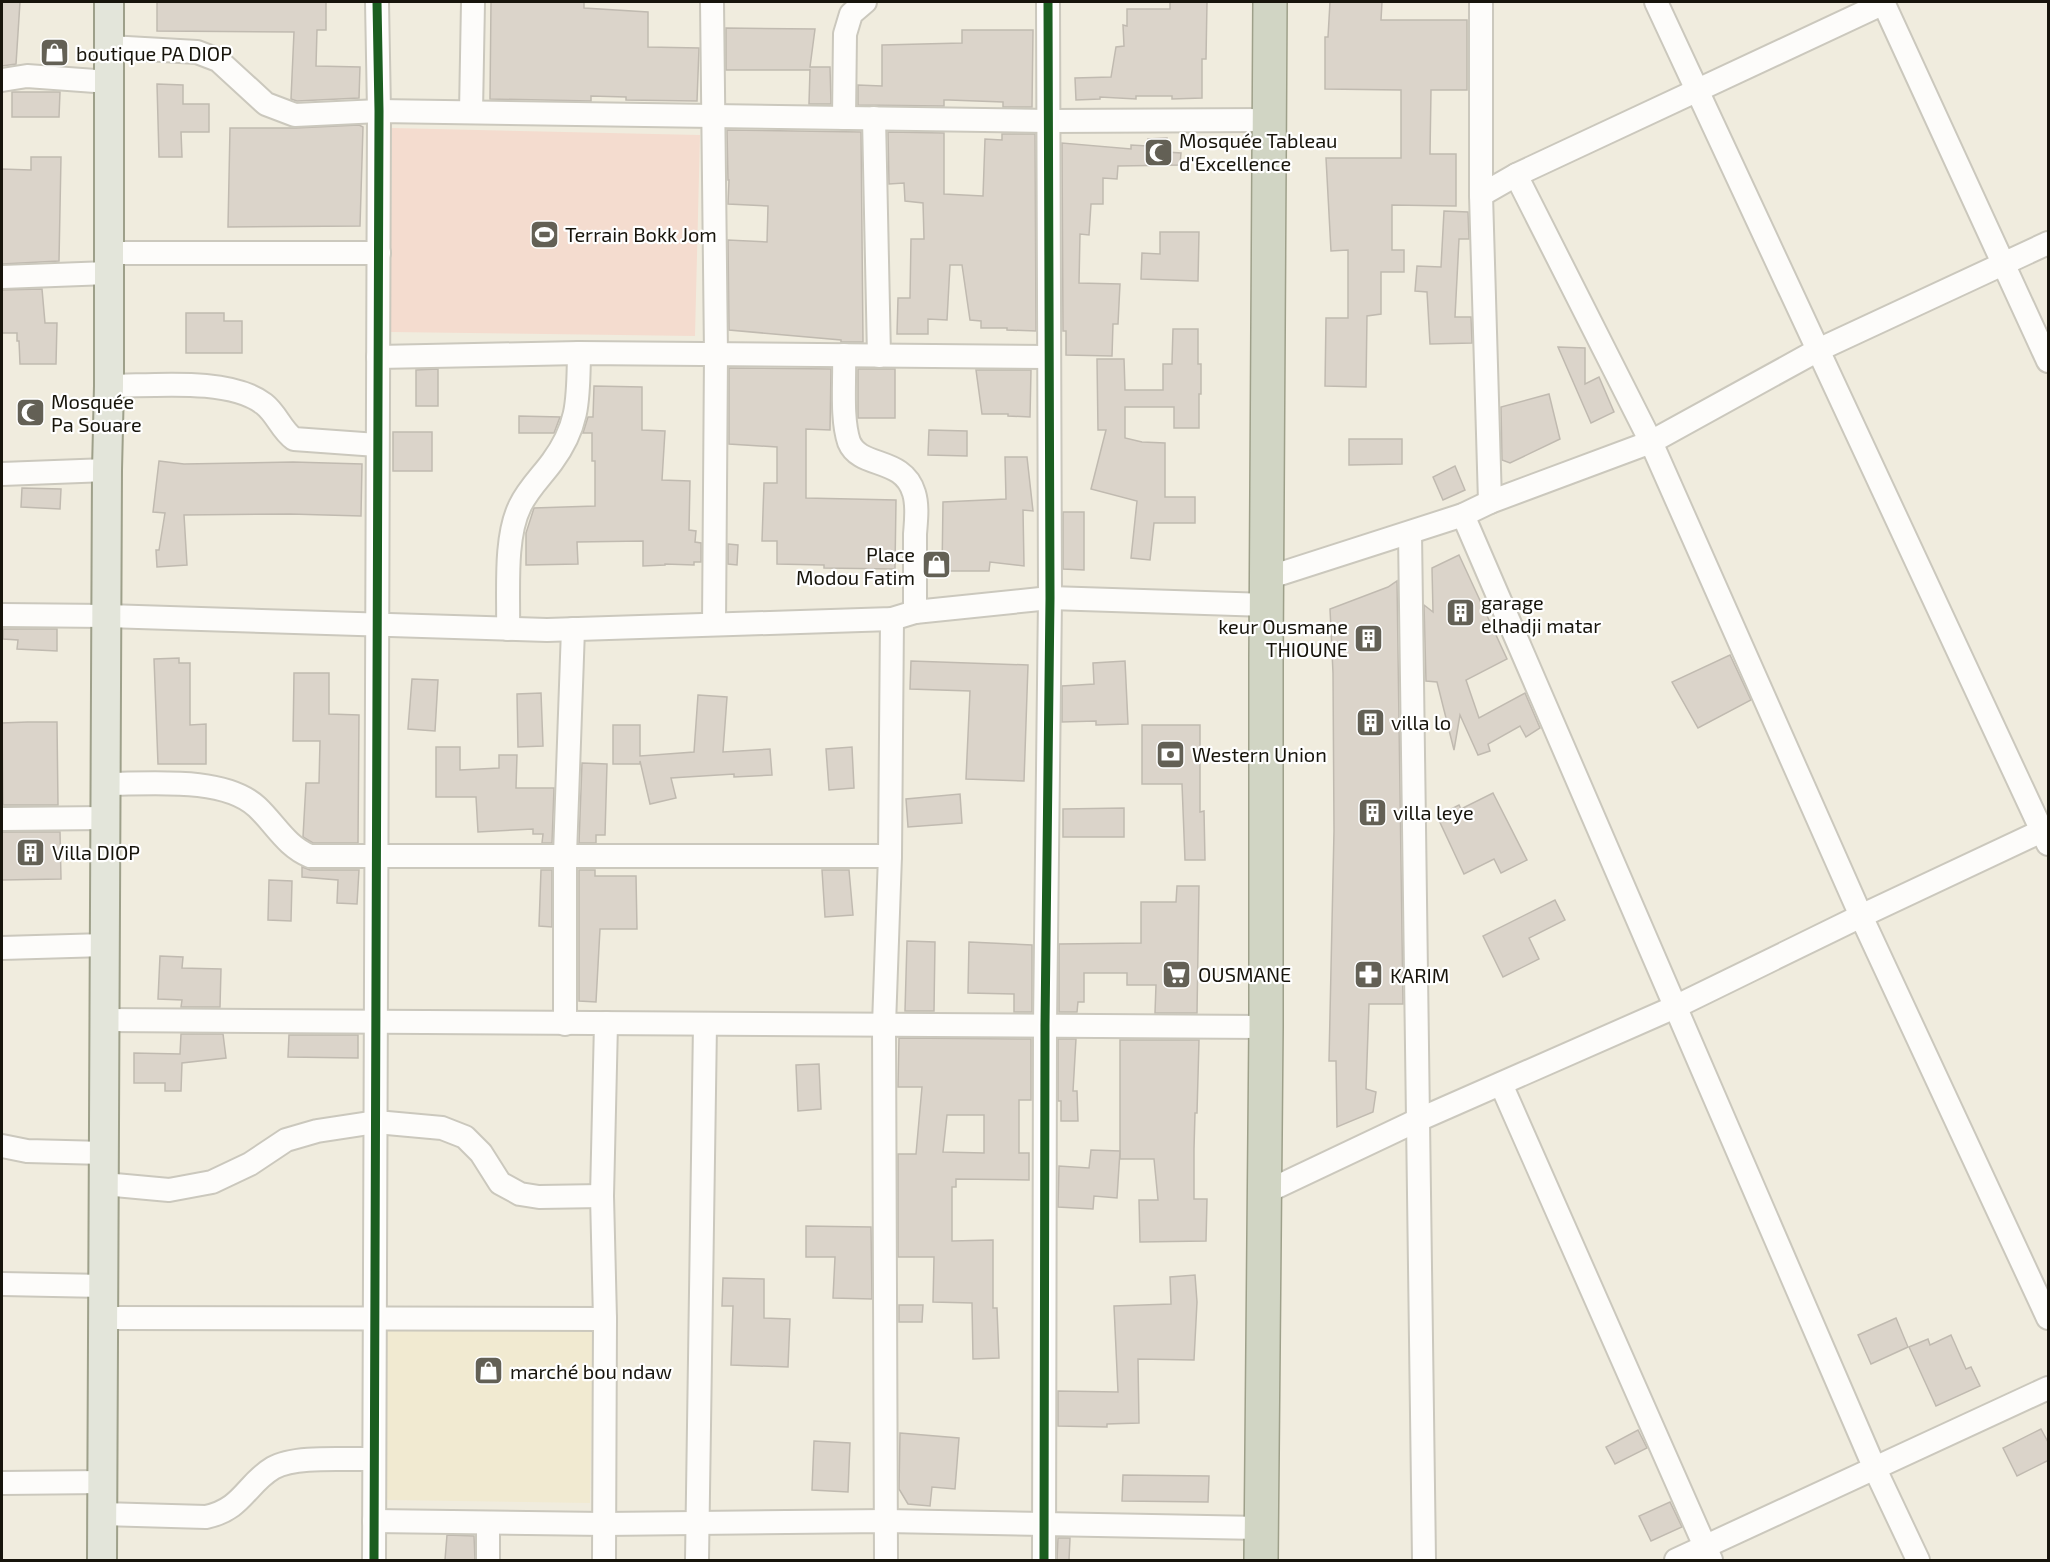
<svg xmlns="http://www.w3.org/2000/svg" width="2050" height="1562" font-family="'Exo 2',sans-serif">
<rect width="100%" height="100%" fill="#f0ecde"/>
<polygon fill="#f1ead1" points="594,1323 590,1503 388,1500 384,1496 386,1324"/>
<polygon fill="#f4dccf" points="392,128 700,135 695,336 390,332"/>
<g fill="#dbd4ca" stroke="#c0bab0" stroke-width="1.5" fill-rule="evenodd">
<polygon points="2,2 20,2 16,64 2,66"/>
<polygon points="157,2 326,2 326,30 317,30 316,66 360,67 359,98 297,101 291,99 294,32 157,31"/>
<polygon points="491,2 584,2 584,8 648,12 648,47 699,48 697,101 626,100 626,97 591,96 591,101 490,99"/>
<polygon points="1170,2 1207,2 1206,59 1202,59 1202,98 1172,99 1172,96 1136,96 1136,99 1100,97 1100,99 1076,100 1075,78 1111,77 1116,47 1124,46 1123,25 1127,26 1127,9 1170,9"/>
<polygon points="1330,2 1382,2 1381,20 1467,20 1467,90 1431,90 1430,154 1456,154 1456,206 1392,205 1392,250 1404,250 1404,272 1381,272 1381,314 1367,316 1366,387 1325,386 1326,318 1348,318 1348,250 1331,251 1326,158 1401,158 1401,90 1325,89 1325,37 1328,37"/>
<polygon points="726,28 815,29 810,67 830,67 831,104 809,104 810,69 810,70 726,70"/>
<polygon points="962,30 1033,30 1032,107 1003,107 1003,102 949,100 944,100 944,106 858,105 858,85 882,86 882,45 962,43"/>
<polygon points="157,84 183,85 183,104 209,104 209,132 181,132 182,157 159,157"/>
<polygon points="12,92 60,92 59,117 12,117"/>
<polygon points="359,125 363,127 360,226 228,227 230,128 296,128"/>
<polygon points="727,130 861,132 863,342 841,342 841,340 729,330 728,240 767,242 768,206 728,204 729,180 728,180"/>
<polygon points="888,132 944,133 944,194 983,196 985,139 1002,140 1002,134 1035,134 1036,331 1007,330 1007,328 981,328 981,321 970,320 962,265 950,265 947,320 928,319 928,334 897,334 898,298 910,298 911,239 924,239 923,203 905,201 904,183 889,184"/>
<polygon points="1167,138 1167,152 1181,153 1180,165 1118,166 1117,179 1103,178 1103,204 1091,204 1089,235 1080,234 1079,283 1120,284 1118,324 1113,324 1112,356 1066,355 1066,331 1063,331 1062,143 1131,149 1131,145 1148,146 1148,139"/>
<polygon points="31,157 61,157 59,261 2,264 2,169 31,170"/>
<polygon points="1444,211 1468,212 1469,239 1459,239 1455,317 1471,317 1472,343 1430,344 1427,292 1415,291 1417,266 1441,267"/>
<polygon points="1160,232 1199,232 1198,281 1141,279 1142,253 1160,254"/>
<polygon points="42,289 45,323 57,323 56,364 20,364 19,341 17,341 17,333 2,333 2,290"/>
<polygon points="186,313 224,313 224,321 242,321 242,353 186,353"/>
<polygon points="1173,329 1198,329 1198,364 1201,364 1201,394 1199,394 1199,428 1174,428 1174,407 1125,407 1125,438 1142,442 1165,443 1165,497 1195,497 1195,523 1154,523 1150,560 1131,558 1137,501 1091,489 1106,430 1098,430 1097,359 1124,359 1125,390 1163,390 1163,364 1172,364"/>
<polygon points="1558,347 1585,348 1585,384 1599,377 1614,412 1591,423"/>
<polygon points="729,368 831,369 830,430 806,429 806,498 896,500 895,569 824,568 824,565 777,564 777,541 762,541 764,483 777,483 777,447 729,444"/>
<polygon points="438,369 438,406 416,406 416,370"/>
<rect x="858" y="369" width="37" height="49"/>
<polygon points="976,370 1031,370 1030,417 1008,416 1008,414 982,414"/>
<polygon points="594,386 642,387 642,430 665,431 662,480 690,481 689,530 696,531 695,542 701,543 701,562 694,562 694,565 665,564 665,565 643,566 643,541 577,542 578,564 526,565 526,533 534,508 595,506 595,461 592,461 592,433 583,433 588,417 593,417"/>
<polygon points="1549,394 1560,439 1510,463 1502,460 1501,407"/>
<polygon points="519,416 560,417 554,433 519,433"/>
<polygon points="929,430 967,431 967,456 928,455"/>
<rect x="393" y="432" width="39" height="39"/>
<polygon points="1349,439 1402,439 1402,464 1349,465"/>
<polygon points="1005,457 1027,457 1033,511 1023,510 1024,566 990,562 989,571 942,571 943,502 1006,499"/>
<polygon points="159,461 184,464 293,462 362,464 361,516 290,514 184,515 187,565 157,567 156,550 159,550 165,513 153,512"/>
<polygon points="1455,466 1465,490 1443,500 1433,477"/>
<polygon points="22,488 61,489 60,509 21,507"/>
<polygon points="1063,512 1084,512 1084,570 1063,569"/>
<polygon points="728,544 738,545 737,565 728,564"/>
<polygon points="1459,555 1507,659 1466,680 1479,718 1525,693 1540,728 1526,737 1520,726 1488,744 1490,751 1478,755 1460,715 1454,750 1437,682 1426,681 1424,605 1433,612 1432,568"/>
<polygon points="1397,581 1403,1004 1369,1004 1366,1089 1376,1092 1373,1112 1337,1127 1336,1061 1329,1061 1334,831 1333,673 1330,609 1388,587"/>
<polygon points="3,629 57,629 57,651 17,649 18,640 3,639"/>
<polygon points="1730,655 1751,700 1698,728 1672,682"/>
<polygon points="179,658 179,663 190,663 190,725 206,724 206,764 158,764 154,659"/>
<polygon points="911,661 1028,665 1024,781 966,779 970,691 910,689"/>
<polygon points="1125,661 1128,724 1096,725 1096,721 1062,722 1062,686 1094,684 1093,663"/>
<polygon points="294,673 329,673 329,714 359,715 358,843 313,843 303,837 306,783 319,783 320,741 293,741"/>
<polygon points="412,679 438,680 435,731 408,729"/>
<polygon points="541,693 543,746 518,747 517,694"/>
<polygon points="698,695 727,697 723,752 770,749 772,775 734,777 734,774 671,778 676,798 650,804 640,761 640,764 613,764 613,725 640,725 640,756 694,752"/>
<polygon points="28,722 57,722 58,805 3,805 2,723"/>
<polygon points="1142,725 1200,725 1200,812 1204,811 1205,860 1185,860 1182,784 1142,784"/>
<polygon points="436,747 460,747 460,770 499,768 499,755 517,755 516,788 554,788 552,843 542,843 543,834 533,834 533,829 478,832 476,797 436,797"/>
<polygon points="852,747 854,788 829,790 826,749"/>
<polygon points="582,763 607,764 605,835 596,835 596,843 579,843"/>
<polygon points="1493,793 1527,860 1501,873 1494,859 1464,874 1437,816 1459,805 1461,809"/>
<polygon points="960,794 962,823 908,827 906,799"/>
<polygon points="1124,808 1124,837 1063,837 1063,809"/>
<polygon points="2,832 60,832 61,879 2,880"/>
<polygon points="302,867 310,870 359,870 357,904 337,903 338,880 302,877"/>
<polygon points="541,870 552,870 552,927 539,926"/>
<polygon points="579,870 595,870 595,876 636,876 637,929 600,929 596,1002 579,1001"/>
<polygon points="822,870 849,870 853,915 825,917"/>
<polygon points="269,880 292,881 291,921 268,920"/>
<polygon points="1177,886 1199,886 1197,1013 1155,1013 1156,985 1127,985 1127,973 1084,973 1084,1002 1078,1002 1077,1012 1059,1012 1059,944 1141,943 1141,902 1176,902"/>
<polygon points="1555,900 1565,920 1529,938 1539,959 1503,977 1483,936"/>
<polygon points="907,941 935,942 934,1011 905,1011"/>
<polygon points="969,942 1032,945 1032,1012 1014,1012 1014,994 968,993"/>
<polygon points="160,956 183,957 182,968 221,969 220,1007 181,1007 182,1000 158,999"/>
<polygon points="181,1034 223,1034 226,1058 182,1063 181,1091 165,1091 165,1083 134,1083 134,1053 180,1054"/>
<polygon points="289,1035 358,1035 358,1058 288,1057"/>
<path d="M 899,1038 L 1031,1039 L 1031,1100 L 1019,1100 L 1019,1153 L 1029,1153 L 1029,1180 L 956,1179 L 956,1187 L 952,1187 L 952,1241 L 993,1240 L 993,1308 L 997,1308 L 999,1358 L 973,1359 L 972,1303 L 933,1302 L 934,1257 L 898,1257 L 898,1154 L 916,1154 L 922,1087 L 898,1087 ZM 947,1115 L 984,1115 L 984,1153 L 943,1152 Z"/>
<polygon points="1058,1039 1076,1039 1073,1091 1077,1091 1078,1121 1061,1121 1061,1101 1058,1101"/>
<polygon points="1120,1040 1199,1040 1197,1113 1195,1113 1194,1149 1194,1199 1207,1199 1206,1241 1140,1242 1139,1200 1158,1200 1154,1159 1120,1159"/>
<polygon points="819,1064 821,1109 798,1111 796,1065"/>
<polygon points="1091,1150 1120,1151 1117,1198 1094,1196 1093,1209 1058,1207 1059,1166 1089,1168"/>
<polygon points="806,1226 871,1227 872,1299 833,1298 835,1257 806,1257"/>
<polygon points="1195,1275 1197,1302 1194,1360 1138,1359 1139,1423 1107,1424 1107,1427 1058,1426 1058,1391 1118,1392 1114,1306 1171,1304 1170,1277"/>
<polygon points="723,1278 764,1279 764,1318 790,1319 788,1367 731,1365 733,1306 722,1306"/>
<polygon points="899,1305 923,1305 922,1322 899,1322"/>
<polygon points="1896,1318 1908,1347 1871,1364 1858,1335"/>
<polygon points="1951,1335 1966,1369 1971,1367 1980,1386 1936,1406 1909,1347 1928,1339 1930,1345"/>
<polygon points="2041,1429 2049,1444 2049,1460 2017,1476 2003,1448"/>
<polygon points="1638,1430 1647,1448 1615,1464 1606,1447"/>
<polygon points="900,1433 959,1438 955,1489 932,1487 930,1506 908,1504 899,1489"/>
<polygon points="814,1441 850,1443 848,1492 812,1490"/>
<polygon points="1123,1475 1209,1476 1208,1502 1122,1501"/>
<polygon points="1670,1502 1682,1527 1651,1541 1639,1516"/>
<polygon points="447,1535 474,1536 475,1560 445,1560"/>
<polygon points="1058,1538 1070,1538 1069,1560 1057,1560"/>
</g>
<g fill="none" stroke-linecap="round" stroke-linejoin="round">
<defs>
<g id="minor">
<polyline points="712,2 716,354 714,624"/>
<polyline points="1481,2 1481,195 1490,502"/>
<polyline points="1656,2 2048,844"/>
<polyline points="1883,2 2048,361"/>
<polyline points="109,47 197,52 218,60 266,104 295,115 379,111 1048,121 1270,120"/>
<polyline points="2,80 27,76 109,82"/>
<polyline points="471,112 473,2"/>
<polyline points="844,118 845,34 851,14 865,2"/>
<polyline points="874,118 879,356"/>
<polyline points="1516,175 1651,442 1861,916 2048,1318"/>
<polyline points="1481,195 1516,175 1884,3"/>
<polyline points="108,253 379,253"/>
<polyline points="2,277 108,273"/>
<path d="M 844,355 C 845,381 841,418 849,442 C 860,469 903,456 914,493 C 918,506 916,521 915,534 C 915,560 915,586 915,612"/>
<polyline points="378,357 579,353 1048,357"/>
<path d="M 109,386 C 153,386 229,377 264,404 C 277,414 281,430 294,439 L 377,445"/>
<polyline points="2,474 107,470"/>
<polyline points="1463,515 1875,1469 1918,1560"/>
<polyline points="1410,533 1424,1560"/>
<polyline points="1267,578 1463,515 1490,502 1651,442 1818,350 2048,243"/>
<polyline points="2,615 107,616 547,630 892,619 915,612 1050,598 1267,605"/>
<path d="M 508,629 C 509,593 504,538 520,506 C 528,489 541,477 552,462 C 580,424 578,397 579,353"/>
<path d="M 106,784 C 149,784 224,776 257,807 C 276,825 286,846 310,856 L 890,856"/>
<polyline points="2,819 106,818"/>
<polyline points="2,948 105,945"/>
<polyline points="105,1020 1266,1027"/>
<polyline points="565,1024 565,855 573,629"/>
<polyline points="1501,1084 1711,1560"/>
<polyline points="2,1146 27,1151 104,1153"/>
<polyline points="104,1184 169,1190 212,1182 250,1164 286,1140 317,1131 376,1122 442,1128 465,1137 481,1153 500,1183 520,1194 539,1197 602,1196"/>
<polyline points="1264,1193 1418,1120 1675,1007 1861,916 2048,828"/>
<polyline points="2,1284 104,1286"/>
<polyline points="104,1318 605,1319"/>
<polyline points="2,1483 103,1482"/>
<path d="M 102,1514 L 206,1517 C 243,1509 246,1484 273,1468 C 295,1455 348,1460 374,1459"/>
<polyline points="374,1521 604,1524 886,1521 1261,1528"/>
<polyline points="488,1523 488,1560"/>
<polyline points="374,1560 379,111 377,2"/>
<polyline points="604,1560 605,1319 602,1196 606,1023"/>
<polyline points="697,1560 705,1024"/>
<polyline points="886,1560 884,1025 890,856 892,619"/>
<polyline points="1044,1560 1045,1026 1050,598 1048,2"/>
<polyline points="1676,1560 2048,1388"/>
</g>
<polyline id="major" points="102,1560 107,470 109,386 109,2"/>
<polyline id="highway" points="1261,1560 1266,1027 1266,657 1270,2"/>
</defs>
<use href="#minor" stroke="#cbc8bd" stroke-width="26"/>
<use href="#major" stroke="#9ea08a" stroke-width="32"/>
<use href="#highway" stroke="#9ea08a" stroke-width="36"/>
<use href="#minor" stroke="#fdfcfa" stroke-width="22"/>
<use href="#major" stroke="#e3e5da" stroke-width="28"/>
<use href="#highway" stroke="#d1d5c4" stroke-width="33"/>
<defs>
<g id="cycleway">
<polyline points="374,1560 379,111 377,2"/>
<polyline points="1044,1560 1045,1026 1050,598 1048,2"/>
</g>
</defs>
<use href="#cycleway" stroke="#fff" stroke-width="13"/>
<use href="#cycleway" stroke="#1b5e20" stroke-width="9"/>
</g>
<defs>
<symbol id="shop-square" viewBox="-11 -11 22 22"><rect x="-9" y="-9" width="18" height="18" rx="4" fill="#636055" stroke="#fff"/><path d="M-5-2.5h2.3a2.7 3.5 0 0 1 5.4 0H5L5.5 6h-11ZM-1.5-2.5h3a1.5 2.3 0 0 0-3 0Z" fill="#fff"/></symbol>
<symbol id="mosque-square" viewBox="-11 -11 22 22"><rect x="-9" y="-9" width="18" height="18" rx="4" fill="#636055" stroke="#fff"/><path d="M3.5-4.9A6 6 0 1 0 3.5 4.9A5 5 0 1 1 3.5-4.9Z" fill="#fff"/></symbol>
<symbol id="stadium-square" viewBox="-11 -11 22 22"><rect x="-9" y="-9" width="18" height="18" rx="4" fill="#636055" stroke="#fff"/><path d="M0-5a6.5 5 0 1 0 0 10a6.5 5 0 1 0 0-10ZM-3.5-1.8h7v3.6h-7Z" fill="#fff"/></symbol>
<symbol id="building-square" viewBox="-11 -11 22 22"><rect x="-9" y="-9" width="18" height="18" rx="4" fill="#636055" stroke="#fff"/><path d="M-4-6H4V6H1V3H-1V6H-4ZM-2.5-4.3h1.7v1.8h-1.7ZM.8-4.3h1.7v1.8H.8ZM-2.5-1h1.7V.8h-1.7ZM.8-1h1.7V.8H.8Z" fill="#fff"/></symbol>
<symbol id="bank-square" viewBox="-11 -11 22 22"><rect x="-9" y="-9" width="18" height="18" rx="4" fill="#636055" stroke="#fff"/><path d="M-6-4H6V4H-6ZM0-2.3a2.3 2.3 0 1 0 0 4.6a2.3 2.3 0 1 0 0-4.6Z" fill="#fff"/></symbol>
<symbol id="supermarket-square" viewBox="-11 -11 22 22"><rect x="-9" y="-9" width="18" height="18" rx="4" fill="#636055" stroke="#fff"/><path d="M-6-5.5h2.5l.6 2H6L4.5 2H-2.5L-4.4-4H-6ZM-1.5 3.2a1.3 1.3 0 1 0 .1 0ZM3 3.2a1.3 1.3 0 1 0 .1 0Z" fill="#fff"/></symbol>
<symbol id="pharmacy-square" viewBox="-11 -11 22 22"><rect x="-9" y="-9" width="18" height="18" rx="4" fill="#636055" stroke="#fff"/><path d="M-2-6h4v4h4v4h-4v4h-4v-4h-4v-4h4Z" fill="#fff"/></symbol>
</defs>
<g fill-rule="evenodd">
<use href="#shop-square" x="38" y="36" width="33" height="33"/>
<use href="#mosque-square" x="1142" y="136" width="33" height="33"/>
<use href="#stadium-square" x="528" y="218" width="33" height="33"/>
<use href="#mosque-square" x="14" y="396" width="33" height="33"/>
<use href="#shop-square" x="920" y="548" width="33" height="33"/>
<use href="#building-square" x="1444" y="596" width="33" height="33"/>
<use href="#building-square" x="1352" y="622" width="33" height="33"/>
<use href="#building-square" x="1354" y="706" width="33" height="33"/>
<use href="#bank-square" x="1154" y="738" width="33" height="33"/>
<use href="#building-square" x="1356" y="796" width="33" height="33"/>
<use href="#building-square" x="14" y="836" width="33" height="33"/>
<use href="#supermarket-square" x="1160" y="958" width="33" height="33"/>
<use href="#pharmacy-square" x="1352" y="958" width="33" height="33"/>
<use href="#shop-square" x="472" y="1354" width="33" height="33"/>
</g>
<g text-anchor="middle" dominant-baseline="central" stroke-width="4.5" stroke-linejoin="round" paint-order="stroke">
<g font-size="20" fill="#17140b" stroke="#fff" text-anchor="start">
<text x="76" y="53">boutique PA DIOP</text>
<text x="1179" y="140">Mosquée Tableau<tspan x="1179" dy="23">d'Excellence</tspan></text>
<text x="565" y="234">Terrain Bokk Jom</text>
<text x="51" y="401">Mosquée<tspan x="51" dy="23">Pa Souare</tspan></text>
<text x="915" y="554" text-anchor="end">Place<tspan x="915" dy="23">Modou Fatim</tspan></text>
<text x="1481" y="602">garage<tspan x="1481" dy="23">elhadji matar</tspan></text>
<text x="1348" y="626" text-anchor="end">keur Ousmane<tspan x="1348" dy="23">THIOUNE</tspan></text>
<text x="1391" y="722">villa lo</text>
<text x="1192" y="754">Western Union</text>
<text x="1393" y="812">villa leye</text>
<text x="52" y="852">Villa DIOP</text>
<text x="1198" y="974">OUSMANE</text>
<text x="1390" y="975">KARIM</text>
<text x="510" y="1371">marché bou ndaw</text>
</g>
</g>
<rect width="2050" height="1562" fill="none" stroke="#17140b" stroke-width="6"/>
</svg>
